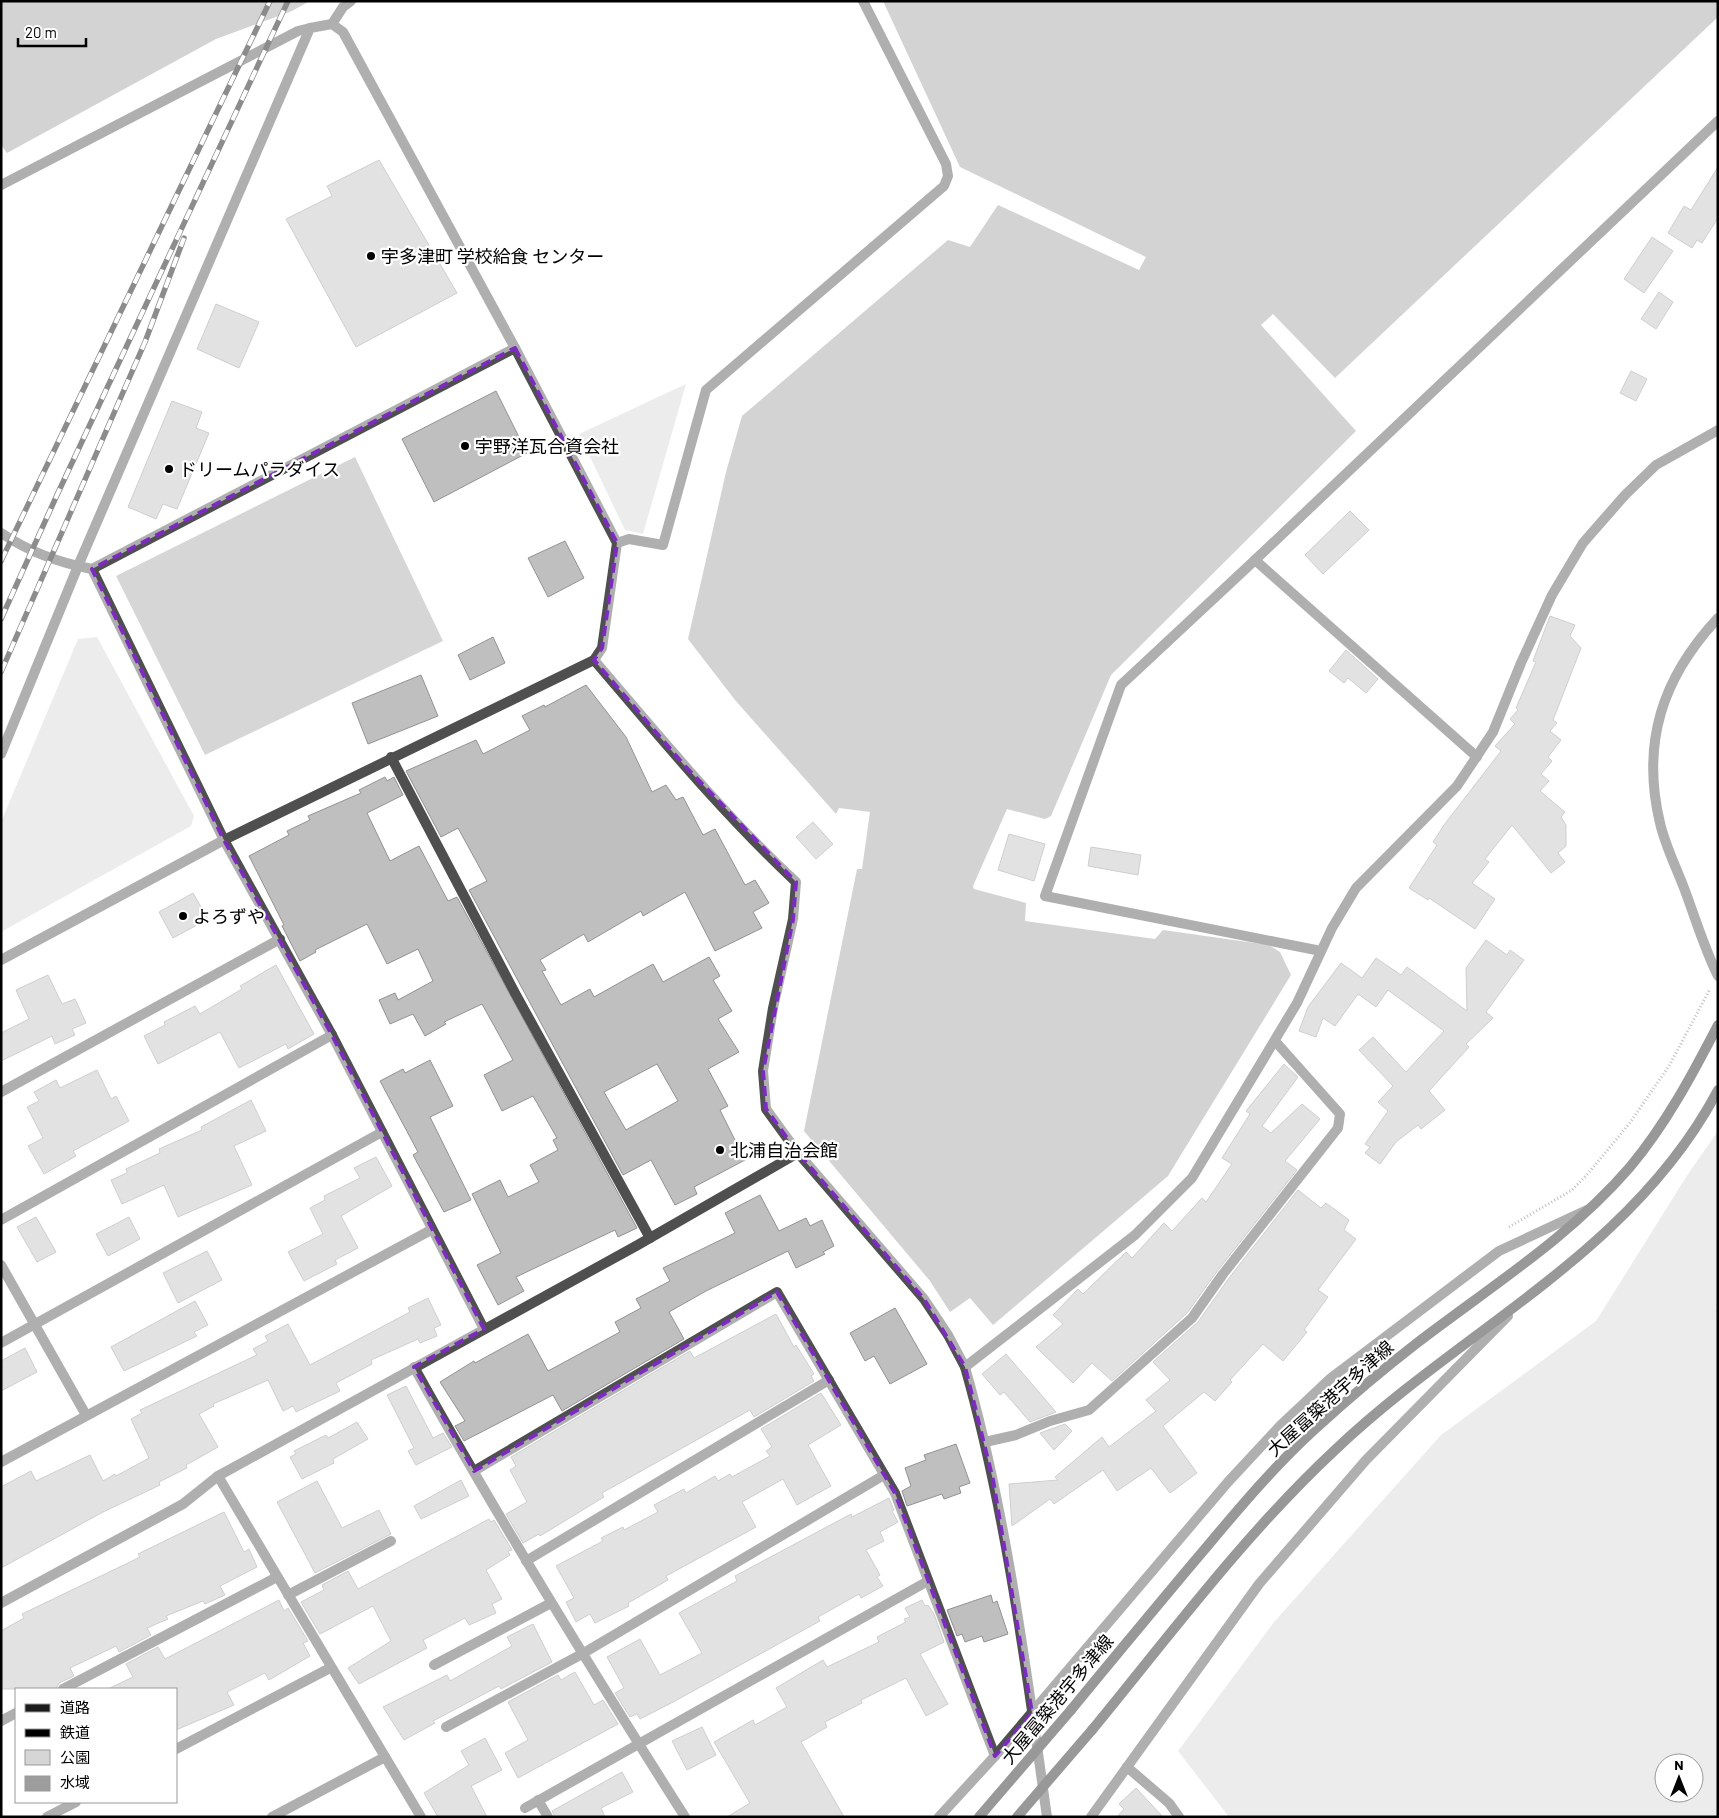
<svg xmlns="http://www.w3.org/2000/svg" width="1719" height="1818" font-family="Barlow,'Noto Sans JP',sans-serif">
<rect width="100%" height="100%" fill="#fff"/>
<g fill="#d6d6d6" fill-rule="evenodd">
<polygon points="686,384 643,534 625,530 579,434"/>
<polygon points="355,457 443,641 205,755 116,576"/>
<polygon points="97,637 194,816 191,826 1,932 1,822 78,639"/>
<path d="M 1718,1131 L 1718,1817 L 1229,1817 L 1178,1751 L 1274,1622 L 1441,1435 L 1596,1321 L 1688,1174 ZM 1664,1763 L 1694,1763 L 1694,1793 L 1664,1793 Z"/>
</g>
<g fill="#9d9d9d">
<polygon points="1,1 310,1 292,11 216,39 7,153 1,145"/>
<polygon points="883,1 1718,1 1718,17 1335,378 1273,314 1261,325 1356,431 1111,675 1051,816 1045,819 1007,809 973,886 974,889 1026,903 1025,921 1155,939 1163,930 1269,945 1280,952 1291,975 1168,1176 993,1325 970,1298 950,1312 930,1281 804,1131 857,869 862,869 870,812 839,808 836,814 735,700 688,639 726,472 742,416 948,240 970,247 998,205 1139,270 1146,257 960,167"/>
</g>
<g fill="#bfbfbf" stroke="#939393" fill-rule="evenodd">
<polygon points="379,160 457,293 356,347 286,219 332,196 327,186"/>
<polygon points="1718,167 1718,218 1702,243 1697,240 1692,248 1668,233 1684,206 1691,210"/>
<polygon points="1652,237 1673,251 1644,293 1624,279"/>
<polygon points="1659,292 1673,302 1656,329 1641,319"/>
<polygon points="216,304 259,322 239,368 197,349"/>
<polygon points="1631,371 1647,379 1636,401 1620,393"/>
<polygon points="496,391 527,453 434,502 402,439"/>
<polygon points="172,401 202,412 196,428 209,433 177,509 163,504 156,519 128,507"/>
<polygon points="1350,511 1369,530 1323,574 1305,555"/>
<polygon points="565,541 584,578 548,597 528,558"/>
<polygon points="1550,616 1575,625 1570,636 1581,648 1553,720 1557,723 1550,731 1561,740 1548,757 1552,761 1541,774 1549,781 1540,791 1565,812 1561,817 1566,825 1566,846 1558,853 1565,862 1551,873 1512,825 1485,859 1489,862 1472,883 1495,899 1475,929 1429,898 1428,900 1409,888 1437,845 1433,842 1444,825 1501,751 1495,746 1515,724 1510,719 1518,710 1516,708 1536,662 1533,661"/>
<polygon points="493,637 505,663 470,680 458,655"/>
<polygon points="1346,650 1378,679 1366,693 1348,678 1344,683 1329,671"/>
<polygon points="421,675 438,716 368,744 352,703"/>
<path d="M 586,685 L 626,737 L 652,792 L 666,785 L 676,800 L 683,797 L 703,835 L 715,829 L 745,885 L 755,880 L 769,903 L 753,912 L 762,928 L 715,951 L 685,892 L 643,916 L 641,911 L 588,942 L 584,934 L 540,960 L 546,970 L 542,971 L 561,1005 L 590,989 L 594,997 L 653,964 L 663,982 L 709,957 L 720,976 L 713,980 L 732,1011 L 718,1019 L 739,1052 L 708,1069 L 728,1106 L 720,1110 L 745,1160 L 694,1187 L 697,1194 L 675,1205 L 651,1160 L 623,1175 L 469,890 L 487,881 L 458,828 L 441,837 L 406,771 L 476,740 L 483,754 L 530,730 L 522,716 L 544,705 L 545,707 ZM 657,1064 L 678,1101 L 626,1130 L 604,1092 Z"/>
<polygon points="385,777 387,781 394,777 403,795 367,813 390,861 419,846 448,901 457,897 637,1228 618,1237 615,1230 516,1277 524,1291 498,1305 477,1265 501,1253 472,1194 500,1180 508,1197 539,1182 530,1165 558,1150 553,1140 557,1138 533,1096 502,1111 484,1075 513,1060 482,1004 444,1022 446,1024 425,1036 413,1014 390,1024 379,1000 395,993 398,1000 433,981 418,949 387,964 367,924 315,950 316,952 300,961 282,926 284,925 249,856 289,835 287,831 310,820 308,816 361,793 359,790"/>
<polygon points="813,822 833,844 816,859 796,837"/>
<polygon points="1009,834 1045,844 1034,881 998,870"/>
<polygon points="1091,847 1141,855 1138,875 1088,866"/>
<polygon points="193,893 208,919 173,938 159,912"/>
<polygon points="1486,940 1507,955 1510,950 1524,960 1486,1012 1493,1018 1466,1044 1469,1047 1429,1091 1445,1110 1421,1129 1418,1125 1396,1142 1380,1164 1365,1153 1370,1147 1365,1144 1388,1111 1378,1102 1393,1086 1359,1050 1373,1037 1406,1072 1444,1031 1388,990 1376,1007 1358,994 1335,1026 1323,1018 1316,1037 1299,1031 1308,1007 1341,963 1362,978 1376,958 1401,975 1407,967 1467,1011 1466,968"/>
<polygon points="276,965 314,1034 288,1049 286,1044 239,1068 220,1032 158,1064 144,1036 165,1025 164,1022 195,1006 200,1014 242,989 240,986"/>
<polygon points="48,975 62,1004 75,999 86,1023 72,1029 75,1035 55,1044 52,1036 1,1061 1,1033 29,1019 16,990"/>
<polygon points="430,1060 453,1106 430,1117 471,1200 444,1212 413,1155 418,1152 380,1081 403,1069 405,1073"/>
<polygon points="1284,1064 1298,1077 1262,1126 1271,1133 1302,1104 1320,1119 1285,1161 1297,1170 1218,1270 1187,1313 1112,1381 1092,1363 1073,1383 1036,1347 1063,1324 1053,1315 1078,1289 1083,1294 1126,1252 1132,1258 1164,1223 1172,1231 1202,1198 1206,1202 1232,1164 1222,1158 1250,1114 1246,1111"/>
<polygon points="97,1070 111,1099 116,1096 129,1121 73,1151 76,1156 44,1174 28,1146 43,1138 27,1107 39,1101 34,1092 56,1080 60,1088"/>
<polygon points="251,1100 266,1131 234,1146 252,1185 178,1217 164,1185 122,1204 111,1180 127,1173 126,1169 160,1153 159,1149 202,1130 201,1127"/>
<polygon points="376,1157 392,1186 341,1216 358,1248 335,1260 337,1264 304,1281 288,1252 323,1234 310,1208 325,1200 324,1196 360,1178 354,1168"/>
<polygon points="1298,1190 1321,1208 1326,1203 1349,1220 1344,1230 1356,1239 1318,1290 1328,1297 1304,1330 1307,1332 1283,1361 1263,1344 1230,1380 1232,1382 1215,1401 1204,1392 1163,1426 1197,1473 1170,1493 1151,1468 1117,1491 1103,1470 1054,1504 1050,1499 1012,1526 1009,1484 1058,1480 1055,1477 1102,1437 1109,1447 1156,1411 1146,1400 1170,1380 1153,1362 1198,1322 1229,1278"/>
<polygon points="760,1195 779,1231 806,1218 810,1226 822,1220 834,1246 823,1252 825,1254 796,1268 788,1251 706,1291 669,1312 684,1339 562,1411 553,1395 464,1441 455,1426 465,1421 440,1382 474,1361 475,1363 528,1334 548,1371 620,1332 615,1322 641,1308 636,1299 670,1281 663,1268 735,1233 725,1213"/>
<polygon points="36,1217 56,1252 37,1262 17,1227"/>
<polygon points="129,1217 140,1239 108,1256 96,1234"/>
<polygon points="207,1251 222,1280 178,1303 163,1273"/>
<polygon points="428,1298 441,1325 434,1328 437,1336 420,1343 418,1339 371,1360 372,1364 336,1383 340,1391 296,1412 293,1406 283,1411 268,1380 213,1404 214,1406 199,1414 218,1447 186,1465 187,1468 159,1482 160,1485 103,1512 1,1568 1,1487 31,1471 36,1481 90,1455 103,1481 115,1474 116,1476 149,1458 131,1419 142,1413 140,1410 257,1355 253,1349 268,1341 265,1336 288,1324 310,1365 410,1312 408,1308"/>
<polygon points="195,1301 208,1325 194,1332 197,1336 124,1371 111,1347"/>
<polygon points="895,1308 927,1364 890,1384 874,1356 865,1361 850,1333"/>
<polygon points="776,1314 794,1347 796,1345 814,1374 811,1376 814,1381 754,1417 750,1410 602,1493 604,1497 540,1536 539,1534 523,1543 506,1514 527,1502 510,1470 516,1466 511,1457 690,1351 694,1358"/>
<polygon points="25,1348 37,1372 1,1391 1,1361"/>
<polygon points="1006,1354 1056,1412 1030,1422 1004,1392 1000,1395 982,1374"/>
<polygon points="406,1386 433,1438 443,1433 452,1447 416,1465 408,1451 414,1448 387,1395"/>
<polygon points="821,1393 841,1425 808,1445 831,1486 797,1505 783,1479 742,1502 756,1527 666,1576 668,1580 628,1603 629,1606 595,1623 590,1614 576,1622 566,1602 574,1598 556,1566 603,1541 601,1538 623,1527 624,1530 658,1512 654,1505 684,1489 686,1493 715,1476 718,1481 730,1474 732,1477 770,1456 766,1451 772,1447 761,1429"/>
<polygon points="357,1422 368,1439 333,1459 334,1463 302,1479 290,1457 296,1454 294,1451 326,1435 328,1438"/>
<polygon points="1065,1424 1072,1431 1054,1450 1040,1433"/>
<polygon points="956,1444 970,1483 959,1487 961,1493 944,1499 942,1494 907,1506 902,1491 911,1486 905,1468 926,1460 924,1455"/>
<polygon points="461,1480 469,1496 421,1519 414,1506"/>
<polygon points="317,1481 342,1528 379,1510 391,1534 315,1573 277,1502"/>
<polygon points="889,1498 894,1510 892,1511 898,1522 880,1532 884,1541 866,1550 880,1575 877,1577 883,1586 861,1598 859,1594 818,1617 820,1621 675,1701 640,1719 637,1714 630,1717 615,1693 624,1688 607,1657 640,1639 660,1675 702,1653 679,1613 737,1581 735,1576 851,1514 852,1517"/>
<polygon points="224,1512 244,1552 249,1549 257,1567 220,1586 225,1595 205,1604 203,1601 166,1616 168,1619 147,1628 151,1635 119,1652 116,1646 70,1668 74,1676 59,1683 56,1689 1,1689 1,1631 24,1618 22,1614 128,1563 140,1557 138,1554"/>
<polygon points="489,1519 491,1522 494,1520 512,1550 508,1551 510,1555 486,1570 502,1599 492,1604 496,1613 469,1625 465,1618 423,1640 427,1648 359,1684 348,1668 391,1641 373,1606 320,1634 301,1602 324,1590 322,1585 348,1571 358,1589"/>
<polygon points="991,1595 993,1603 997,1601 1008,1634 984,1642 982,1636 965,1642 962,1634 957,1636 947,1610"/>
<polygon points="279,1600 284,1611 288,1608 308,1641 303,1643 310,1656 269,1680 265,1673 227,1692 234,1705 176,1730 176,1689 108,1689 133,1677 126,1664 158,1647 165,1659"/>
<polygon points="922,1600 925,1606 928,1605 934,1614 944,1642 920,1654 948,1704 926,1716 906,1678 861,1700 862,1703 825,1722 827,1727 801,1742 844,1817 727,1817 750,1803 714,1742 753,1720 755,1725 787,1707 776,1688 823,1660 827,1667 879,1642 877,1637 906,1622 904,1619 910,1617 905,1608"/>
<polygon points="533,1624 552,1662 501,1689 499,1686 433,1721 435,1723 404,1740 383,1707 447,1675 450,1681 512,1646 507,1637"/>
<polygon points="575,1672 594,1705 603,1700 618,1724 518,1778 505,1753 528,1740 508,1702 558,1675 561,1680"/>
<polygon points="702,1727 716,1755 687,1770 672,1741"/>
<polygon points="485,1738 502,1770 471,1786 487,1817 438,1817 424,1793 469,1765 461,1751"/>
<polygon points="622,1772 633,1792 601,1808 605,1817 555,1817 552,1811"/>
<polygon points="1136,1788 1163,1817 1117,1817 1124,1809 1119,1804"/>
</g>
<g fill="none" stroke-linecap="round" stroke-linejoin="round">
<g stroke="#717171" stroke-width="3" stroke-dasharray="1 2.5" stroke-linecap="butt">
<polyline points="1509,1227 1572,1190 1586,1176 1629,1124 1669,1066 1710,989"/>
<polyline points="1718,1311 1718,1317"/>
</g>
<g stroke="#4f4f4f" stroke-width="10">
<polyline points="1255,560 1718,121"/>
<polyline points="1321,951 1045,896 1121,685 1255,560 1477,757"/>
<polyline points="985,1442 1016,1435 1050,1421 1089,1410 1192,1318 1223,1274 1338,1128 1340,1114 1275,1041"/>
<polyline points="1127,1767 1169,1803 1179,1817"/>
</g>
<g stroke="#4f4f4f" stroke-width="10">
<polyline points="332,24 343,7 351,1"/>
<polyline points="1,185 298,31 310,28"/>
<polyline points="617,543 629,539 663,545 706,390 944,186 948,176 946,164 863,1"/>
<path d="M 1718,618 C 1662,678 1641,743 1660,823 C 1665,845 1676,867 1684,888 C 1695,917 1704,948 1718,976"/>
<path d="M 594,660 C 659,736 723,814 796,882 L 793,919 L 773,1008 L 763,1071 L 766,1109 L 798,1153 L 924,1299 L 948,1335 L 965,1367 L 1135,1235 L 1192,1178 L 1297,1003 L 1332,928 L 1356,888 L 1457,786 L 1493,732 L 1521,663 L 1552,595 L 1583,543 L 1625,495 L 1656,465 L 1718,430"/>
<polyline points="391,757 515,993 650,1238"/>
<polyline points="1,1092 280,939"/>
<polyline points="1,1220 332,1035"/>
<polyline points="1,1265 86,1415"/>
<polyline points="1,1343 382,1132"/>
<path d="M 414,1367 C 499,1520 591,1669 685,1817"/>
<polyline points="1,1462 431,1230"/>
<polyline points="474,1471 777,1292 895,1493 995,1756"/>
<path d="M 218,1476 C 285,1590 353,1703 421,1817"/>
<polyline points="526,1561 829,1380"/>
<polyline points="288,1595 391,1541"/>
<polyline points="1,1603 183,1504 218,1476 636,1246 798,1153"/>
<polyline points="434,1665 551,1603"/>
<polyline points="63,1689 277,1577"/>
<polyline points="1,1721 16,1713"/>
<polyline points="446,1727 582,1654 884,1475"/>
<polyline points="176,1749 330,1668"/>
<polyline points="538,1800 548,1817"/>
<polyline points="525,1808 928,1581"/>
<polyline points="47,1817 76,1802"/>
<polyline points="272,1817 385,1757"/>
<polyline points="939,1817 995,1756 1228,1482 1280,1426 1331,1378 1499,1251 1587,1210"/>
<polyline points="1091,1817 1259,1584 1366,1460 1508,1316"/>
</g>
<g stroke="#4f4f4f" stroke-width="10">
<path d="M 1,533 C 29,552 59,563 92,569 L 515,348"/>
<polyline points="92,569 224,840 332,1035 484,1329"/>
<polyline points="1,754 78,566 310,28 332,24 343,32 515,348 617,543 602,648 594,660 224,840 1,960"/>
<path d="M 965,1367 C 1006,1511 1026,1668 1047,1817"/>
</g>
<g stroke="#1c1c1c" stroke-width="10">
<path d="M 1071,1710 C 1111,1661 1152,1612 1193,1563 C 1232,1517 1270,1470 1315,1429 C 1348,1399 1382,1370 1417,1343 C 1490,1287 1570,1237 1630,1167 C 1666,1124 1692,1075 1718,1025"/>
<path d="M 1092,1730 C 1170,1635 1245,1534 1335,1450 C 1463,1328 1632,1253 1718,1090"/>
</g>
<defs>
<g id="rail">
<polyline points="1,561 270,1"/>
<polyline points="1,619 57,495 288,1"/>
<polyline points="1,672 145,342 184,238"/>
</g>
</defs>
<use href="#rail" stroke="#000" stroke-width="5.5"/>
<use href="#rail" stroke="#fff" stroke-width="4" stroke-dasharray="11" stroke-linecap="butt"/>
<g stroke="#1c1c1c" stroke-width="10">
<polyline points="979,1817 1071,1710"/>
<polyline points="1017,1817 1092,1730"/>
</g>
</g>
<path d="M0 0H1719V1818H0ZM 515,348 L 617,543 L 602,648 L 594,660 L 684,765 L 796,882 L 793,919 L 763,1071 L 766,1109 L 798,1153 L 924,1299 L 965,1367 L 993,1480 L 1032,1713 L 995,1756 L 895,1493 L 777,1292 L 474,1471 L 414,1367 L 484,1329 L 332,1035 L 224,840 L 92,569 Z" fill="#fff" fill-opacity=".55" fill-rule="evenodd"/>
<path fill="none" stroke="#7b2cbf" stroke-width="4" stroke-dasharray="10 6" stroke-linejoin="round" d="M 515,348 L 617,543 L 602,648 L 594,660 L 684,765 L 796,882 L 793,919 L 763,1071 L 766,1109 L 798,1153 L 924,1299 L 965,1367 L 993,1480 L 1032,1713 L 995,1756 L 895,1493 L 777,1292 L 474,1471 L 414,1367 L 484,1329 L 332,1035 L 224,840 L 92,569 Z"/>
<g fill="#000" stroke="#fff" stroke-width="2">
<circle cx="371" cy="256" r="5"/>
<circle cx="465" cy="446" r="5"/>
<circle cx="169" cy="469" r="5"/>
<circle cx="183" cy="916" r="5"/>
<circle cx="720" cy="1150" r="5"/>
</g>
<g text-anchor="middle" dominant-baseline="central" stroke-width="4.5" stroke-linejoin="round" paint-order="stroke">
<g font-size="18" fill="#000" stroke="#fff" text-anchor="start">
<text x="381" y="256">宇多津町 学校給食 センター</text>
<text x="475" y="446">宇野洋瓦合資会社</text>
<text x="179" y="469">ドリームパラダイス</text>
<text x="193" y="916">よろずや</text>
<text x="730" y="1150">北浦自治会館</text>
</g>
<g font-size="18" fill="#000" stroke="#fff">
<text transform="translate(1330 1398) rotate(-42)">大屋冨築港宇多津線</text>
<text transform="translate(1057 1699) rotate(-50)">大屋冨築港宇多津線</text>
</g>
</g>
<rect width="1719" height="1818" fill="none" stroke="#000000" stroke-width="5"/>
<rect x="15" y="1688" width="162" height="115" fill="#ffffff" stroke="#999999"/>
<rect x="25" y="1704" width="25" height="8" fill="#1c1c1c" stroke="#999999"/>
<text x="60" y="1713" font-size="15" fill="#000000">道路</text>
<rect x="25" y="1729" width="25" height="8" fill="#000000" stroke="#999999"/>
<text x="60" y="1738" font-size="15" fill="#000000">鉄道</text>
<rect x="25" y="1750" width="25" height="15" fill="#d6d6d6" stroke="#999999"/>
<text x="60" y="1763" font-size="15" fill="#000000">公園</text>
<rect x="25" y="1776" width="25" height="15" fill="#9d9d9d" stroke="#999999"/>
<text x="60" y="1788" font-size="15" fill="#000000">水域</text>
<g transform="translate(1679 1778)"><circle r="24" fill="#ffffff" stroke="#999999"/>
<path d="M0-4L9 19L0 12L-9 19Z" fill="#000000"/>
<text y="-8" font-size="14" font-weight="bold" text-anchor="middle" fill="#000000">N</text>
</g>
<path d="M18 38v8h68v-8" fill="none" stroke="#000000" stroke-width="2.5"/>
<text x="25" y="38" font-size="15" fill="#000000" stroke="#ffffff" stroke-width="4" paint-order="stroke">20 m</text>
</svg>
